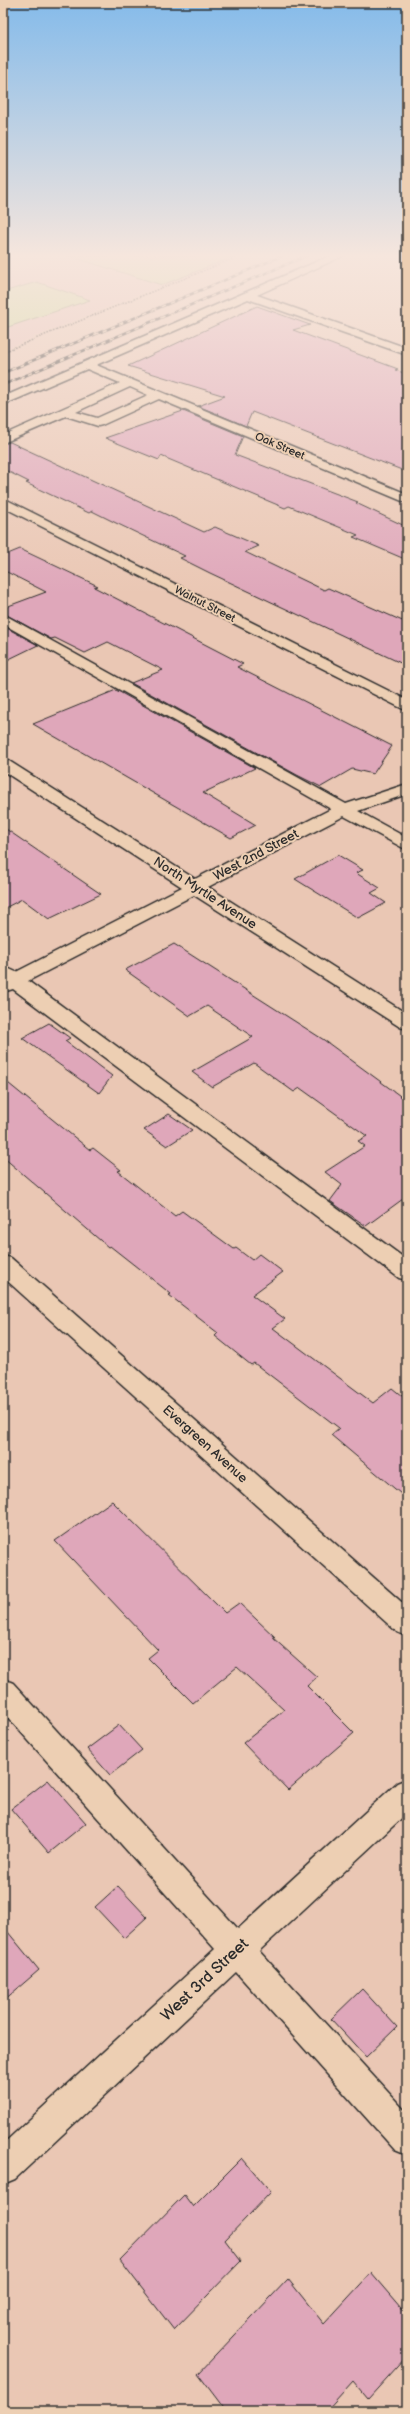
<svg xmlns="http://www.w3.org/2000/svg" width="410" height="2414" font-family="'Balsamiq Sans',sans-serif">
<rect width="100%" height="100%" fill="#eac7b4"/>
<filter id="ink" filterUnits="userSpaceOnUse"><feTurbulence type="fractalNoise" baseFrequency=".025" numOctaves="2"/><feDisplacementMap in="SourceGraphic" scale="8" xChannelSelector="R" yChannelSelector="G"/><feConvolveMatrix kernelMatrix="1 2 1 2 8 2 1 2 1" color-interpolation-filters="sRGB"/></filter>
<g filter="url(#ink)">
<polygon fill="#e7bdb6" points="65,256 162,285 3,350 3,275"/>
<g fill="#c6dd93" stroke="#78845f">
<polygon points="69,256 235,256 162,285"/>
<polygon points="37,282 90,300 8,327 3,325 3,292"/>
</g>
<g fill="#dfa7ba" stroke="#2b2b2b">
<polygon points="257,306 310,325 293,330 398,369 395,370 407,374 407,472 252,412 246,426 198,406 225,396 128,366"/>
<polygon points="183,411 243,436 235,455 358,502 356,503 407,527 407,560 353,537 358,535 289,506 285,508 161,456 159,460 105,438"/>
<polygon points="10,442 204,532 215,527 259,546 245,552 324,590 328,588 407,623 407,666 210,573 180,558 185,556 116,523 92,511 89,513 26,483 29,482 3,469 3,444"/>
<polygon points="20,549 98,586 94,587 243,664 237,667 392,746 373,774 352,769 321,787 297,775 131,683 163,670 108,642 85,653 55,638 51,639 3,613 3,608 46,592 3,570 3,556"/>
<polygon points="3,626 38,645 3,662"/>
<polygon points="116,690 255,768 203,793 256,825 231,838 33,724"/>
<polygon points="3,827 60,866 101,894 49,919 22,899 3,909"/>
<polygon points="338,855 363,870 356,873 380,888 371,893 386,903 358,918 295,879"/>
<polygon points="174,944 324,1040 407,1101 407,1196 366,1226 330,1201 342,1185 325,1172 365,1146 358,1141 367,1136 300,1088 294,1092 254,1063 212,1087 192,1072 253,1037 207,1006 190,1016 125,970"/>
<polygon points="49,1023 70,1038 65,1041 112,1076 99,1093 22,1038"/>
<polygon points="3,1079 90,1150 93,1148 121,1170 118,1171 175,1216 182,1211 234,1249 236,1248 252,1260 259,1254 283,1272 252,1295 285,1319 273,1328 373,1403 392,1388 407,1400 407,1499 331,1435 339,1428 254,1363 251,1365 215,1336 218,1333 169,1295 171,1294 110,1246 108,1247 3,1157"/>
<polygon points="169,1114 192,1130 167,1146 144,1130"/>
<polygon points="112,1501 225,1613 239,1603 275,1637 273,1638 317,1677 307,1686 354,1733 288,1790 243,1743 284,1710 237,1667 193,1703 148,1658 158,1650 55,1541"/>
<polygon points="119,1725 142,1750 110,1775 87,1749"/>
<polygon points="48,1780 86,1823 49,1853 11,1809"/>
<polygon points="118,1886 147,1917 124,1938 95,1907"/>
<polygon points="3,1926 39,1970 3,2001"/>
<polygon points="362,1989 397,2027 366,2057 331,2019"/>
<polygon points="242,2158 271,2192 225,2240 241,2261 174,2330 120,2260 184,2195 193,2207"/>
<polygon points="371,2273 407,2315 407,2356 368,2399 353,2381 326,2411 226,2411 198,2374 288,2279 324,2324"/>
</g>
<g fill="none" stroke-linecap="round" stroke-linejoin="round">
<defs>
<g id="minor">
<path d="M 330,256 L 343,256 L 257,295 L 407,348 L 407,355 L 248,299 L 96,365 L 407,494 L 407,503 L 159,399 L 102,425 L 98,426 L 66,416 L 3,443 L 3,435 L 120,383 L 87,369 L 3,405 L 3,397 ZM 130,387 L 148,395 L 97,418 L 76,412 Z"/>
<polygon points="3,498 407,700 407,711 3,507"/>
<polygon points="3,614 346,804 407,784 407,794 358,811 407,838 407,850 344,816 208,887 407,1014 407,1029 400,1027 194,895 28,981 407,1260 407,1280 399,1278 13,989 3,992 3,966 16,972 182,887 3,771 3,759 9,761 195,879 331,809 3,624"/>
<polygon points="3,1256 11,1258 407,1607 407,1636 397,1632 3,1277"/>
<polygon points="3,1679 13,1683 238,1929 397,1783 407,1779 407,1813 259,1951 407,2113 407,2155 395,2150 236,1972 15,2179 3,2184 3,2144 215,1949 3,1712"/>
</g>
</defs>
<use href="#minor" stroke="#2b2b2b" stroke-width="3"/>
<polyline stroke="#2b2b2b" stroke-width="1.5" stroke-dasharray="1.5 1.5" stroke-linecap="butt" points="3,352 240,256"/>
<use href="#minor" fill="#edcfb3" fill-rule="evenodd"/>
<defs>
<g id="rail">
<polyline points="3,373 282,256"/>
<polyline points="3,385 306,256"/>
</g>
</defs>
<use href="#rail" stroke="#2b2b2b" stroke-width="2.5"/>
<use href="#rail" stroke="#edcfb3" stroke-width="1.5" stroke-dasharray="4.5" stroke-linecap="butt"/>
</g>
</g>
<linearGradient id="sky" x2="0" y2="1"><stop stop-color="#85bbea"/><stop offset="0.43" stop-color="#f6e6dd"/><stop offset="1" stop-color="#f6e6dd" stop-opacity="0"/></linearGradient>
<rect width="410" height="594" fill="url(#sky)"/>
<g text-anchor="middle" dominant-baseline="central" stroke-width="4" stroke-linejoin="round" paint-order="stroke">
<g font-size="11" fill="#2b2b2b" stroke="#edcfb3">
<text transform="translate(280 446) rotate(23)">Oak Street</text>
<text transform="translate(205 604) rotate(27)">Walnut Street</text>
</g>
<g font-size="13" fill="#2b2b2b" stroke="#edcfb3">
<text transform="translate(256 855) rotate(-28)">West 2nd Street</text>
<text transform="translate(205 893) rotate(33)">North Myrtle Avenue</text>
<text transform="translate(205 1444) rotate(42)">Evergreen Avenue</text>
</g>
<g font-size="16" fill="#2b2b2b" stroke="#edcfb3">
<text transform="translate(205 1980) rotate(-43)">West 3rd Street</text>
</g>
</g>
<rect width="410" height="2414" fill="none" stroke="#edcfb3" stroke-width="16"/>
<rect x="8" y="8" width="394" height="2398" fill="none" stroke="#2b2b2b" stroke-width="1.5" filter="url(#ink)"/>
</svg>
